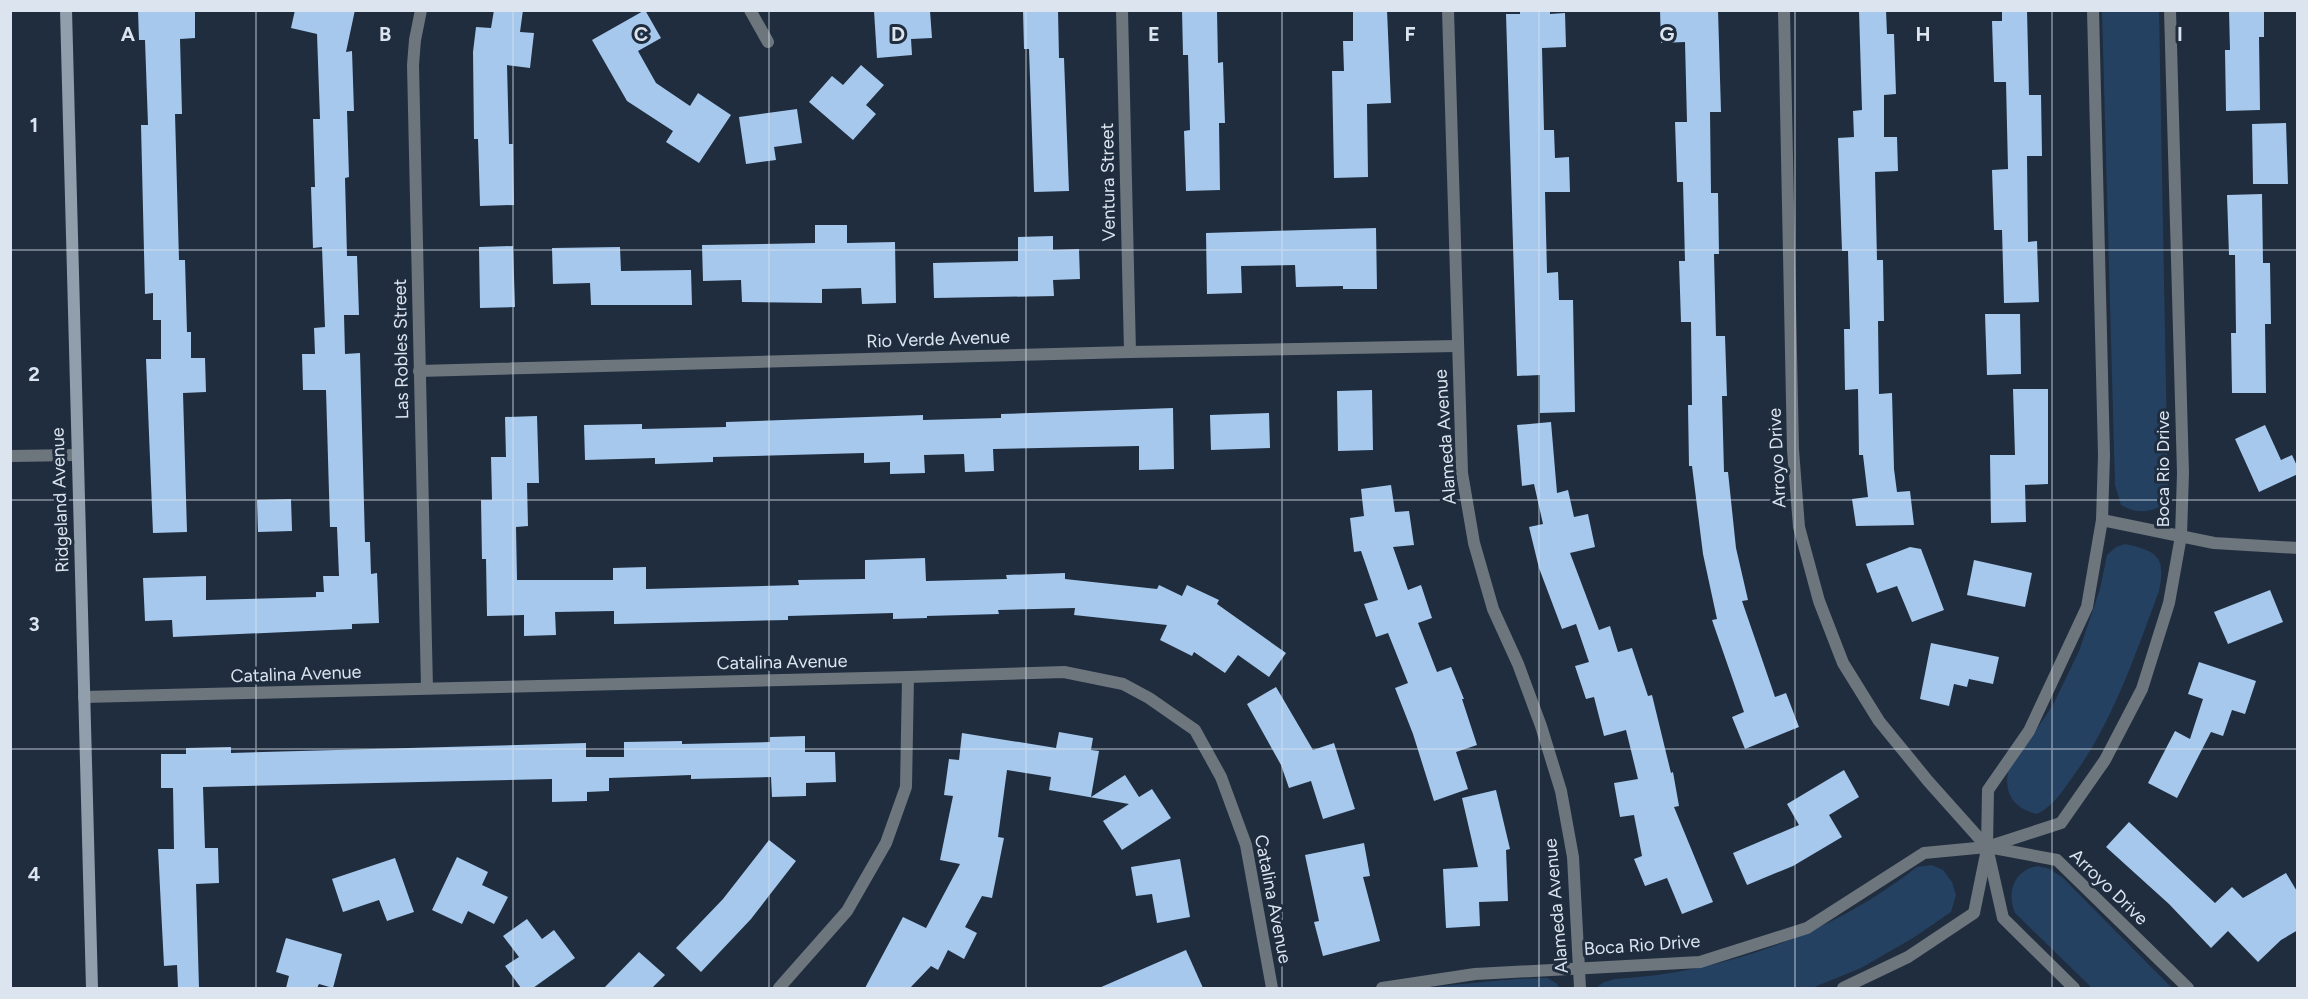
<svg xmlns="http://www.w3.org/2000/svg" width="2308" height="999" font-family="Figtree,sans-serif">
<rect width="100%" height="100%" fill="#1f2d3e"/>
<g fill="#254161">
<path d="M 2102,11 L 2159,11 L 2168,494 L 2166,503 C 2152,513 2136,514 2121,505 L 2115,485 Z"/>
<path d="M 2125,544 C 2158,551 2166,557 2159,591 C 2134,658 2112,725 2069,782 C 2060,795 2051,807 2037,814 C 2014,808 2004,795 2008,771 L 2053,705 L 2079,651 L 2100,589 L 2107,555 L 2116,547 Z"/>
<path d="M 1931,865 L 1943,870 L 1952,882 L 1956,895 L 1951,912 L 1913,938 L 1861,968 L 1812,988 L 1596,988 L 1604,982 L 1615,979 C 1724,973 1831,934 1917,867 Z"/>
<path d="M 2038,866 L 2050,869 L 2063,878 L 2172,988 L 2092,988 L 2015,913 C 2006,892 2014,870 2038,866 Z"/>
<polygon points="1547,978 1556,983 1560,988 1421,988 1516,979"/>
</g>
<g fill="#a6c8ed">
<polygon points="138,10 195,10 195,38 180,39 182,114 175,114 179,260 185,260 187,332 191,332 191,358 205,358 206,392 183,393 187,532 153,533 146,359 161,359 161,320 153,320 153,293 145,294 141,125 148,125 145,40 139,40"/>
<polygon points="295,10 355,10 346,52 352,51 354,111 347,111 349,177 345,178 347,256 357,256 359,315 344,315 345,354 360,353 365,542 370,542 371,574 377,573 379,623 352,624 352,629 173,637 172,620 145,621 143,578 206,576 206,600 316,597 316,592 324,592 323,576 339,576 337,527 330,527 326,390 303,390 302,354 315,354 314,328 325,327 322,247 313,248 311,187 315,187 313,119 320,119 317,34 291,28"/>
<polygon points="494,10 523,10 520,32 534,33 530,68 507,65 509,144 513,144 514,205 480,206 478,139 474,139 473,52 476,27 491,28"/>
<polygon points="645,10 661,38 638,51 656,83 690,106 698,93 731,115 699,163 666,142 673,131 627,101 592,40"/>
<polygon points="1023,10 1058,10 1059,58 1064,58 1069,191 1034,192 1029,49 1024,49"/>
<polygon points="1182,10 1217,10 1218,63 1223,62 1225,123 1219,123 1220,190 1186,191 1184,131 1190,130 1188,55 1183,55"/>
<polygon points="1353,10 1387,10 1391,103 1367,104 1368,177 1334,178 1332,71 1344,71 1343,41 1353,41"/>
<polygon points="1520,10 1550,10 1550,14 1565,13 1566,47 1542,48 1544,130 1554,130 1555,158 1569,157 1570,192 1545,192 1547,273 1558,272 1559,300 1573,300 1575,412 1540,413 1540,375 1517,376 1506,14 1520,14"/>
<polygon points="1660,10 1718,10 1721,112 1710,112 1711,193 1718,193 1719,254 1714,254 1716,336 1725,336 1727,396 1722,396 1724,472 1728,472 1736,548 1748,600 1742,601 1775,697 1786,693 1799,727 1745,749 1732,717 1744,712 1712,620 1717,619 1703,554 1692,466 1689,466 1688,405 1692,405 1691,322 1681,322 1679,261 1685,261 1683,182 1677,182 1675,122 1687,122 1685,42 1661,43"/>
<polygon points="1859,10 1886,10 1887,34 1894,34 1896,94 1884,95 1884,137 1897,137 1898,171 1875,172 1877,260 1883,260 1884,321 1878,321 1879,394 1892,393 1894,469 1897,492 1910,491 1914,525 1856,526 1852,499 1868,497 1863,455 1859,455 1858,389 1845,390 1844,329 1850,329 1848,251 1842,251 1838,138 1854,137 1853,111 1862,110"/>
<polygon points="2002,10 2027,10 2029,95 2041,95 2042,156 2027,156 2028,242 2037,241 2039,302 2004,303 2002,230 1994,230 1992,170 2008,169 2006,82 1994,82 1992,21 2002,21"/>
<polygon points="2229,10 2264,10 2264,37 2259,37 2260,110 2226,111 2225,50 2230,50"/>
<polygon points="874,11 930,11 932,38 911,39 912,55 877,58"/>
<polygon points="861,65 884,85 866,105 876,114 853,140 809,102 832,76 843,85"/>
<polygon points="797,109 802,143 774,147 776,160 746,164 739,117"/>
<polygon points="2286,123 2288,184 2253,184 2252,124"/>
<polygon points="2262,194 2263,263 2270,263 2271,324 2265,324 2266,393 2232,393 2231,333 2236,333 2235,255 2229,255 2227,195"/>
<polygon points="815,225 847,225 847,243 895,242 896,303 862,304 861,288 822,289 822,303 742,302 741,280 703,281 702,245 815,243"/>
<polygon points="1376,228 1377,289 1343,289 1343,286 1296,287 1295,265 1241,266 1242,293 1207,294 1206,233"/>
<polygon points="1053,236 1053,250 1079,249 1080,279 1053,280 1054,296 934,298 933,263 1018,261 1018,237"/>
<polygon points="513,246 515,307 480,308 479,247"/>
<polygon points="620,247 621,271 691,270 692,305 591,305 590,283 553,284 552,248"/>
<polygon points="1985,314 2020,314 2021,374 1987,375"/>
<polygon points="2013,389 2048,389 2048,484 2025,485 2026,522 1991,523 1990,455 2015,455"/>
<polygon points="1372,390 1373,450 1338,451 1337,391"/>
<polygon points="1173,408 1174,469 1139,470 1139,446 993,449 994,471 965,472 964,454 924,455 925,473 890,474 890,462 864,463 864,453 713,457 713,462 655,464 655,458 585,460 584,425 642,424 642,429 726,427 726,422 923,415 923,420 1001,418 1001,414"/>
<polygon points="1269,413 1270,448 1211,450 1210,415"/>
<polygon points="537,416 539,483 527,483 528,526 516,527 517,580 613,580 613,568 646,567 646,589 799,585 798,580 865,579 865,560 925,558 926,581 1007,579 1006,575 1065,573 1065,579 1157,589 1159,585 1182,596 1187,585 1219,600 1217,604 1286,653 1269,677 1238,655 1225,673 1194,652 1192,656 1160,640 1167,625 1074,615 1075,608 998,610 999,614 927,616 927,618 893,619 893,613 788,616 788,620 614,624 614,611 555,612 556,635 524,636 524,615 487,616 486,559 482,559 481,500 492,500 491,457 506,457 505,417"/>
<polygon points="1551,422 1557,493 1568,490 1574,517 1588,514 1595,547 1570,553 1599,630 1610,626 1618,652 1632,648 1648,696 1652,695 1671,773 1673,772 1679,806 1674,807 1713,902 1682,914 1667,878 1645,886 1634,859 1642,856 1634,815 1620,817 1614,783 1638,779 1626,730 1604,736 1594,697 1586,699 1575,666 1589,662 1576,624 1562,629 1539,568 1529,527 1543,524 1534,484 1522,486 1517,425"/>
<polygon points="2265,425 2281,460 2292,455 2298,468 2298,474 2259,492 2235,439"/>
<polygon points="1391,485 1395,512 1409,511 1414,545 1393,547 1408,590 1421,585 1432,618 1418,623 1437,672 1451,667 1464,699 1462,699 1477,745 1456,752 1468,789 1434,801 1413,734 1395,688 1408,683 1388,633 1376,637 1364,604 1378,600 1361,551 1354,552 1350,518 1364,516 1361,489"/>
<polygon points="291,499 292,531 258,532 257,500"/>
<polygon points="1910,547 1921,549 1944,610 1912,622 1897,586 1877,593 1866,564"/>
<polygon points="1974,560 2032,573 2025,607 1967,595"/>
<polygon points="2270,590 2283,622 2228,644 2214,612"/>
<polygon points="1931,643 1999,657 1993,684 1969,679 1967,687 1954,684 1949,706 1920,699"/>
<polygon points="2199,662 2256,681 2245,714 2232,710 2223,736 2211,732 2177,798 2148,783 2175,731 2190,739 2203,699 2188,694"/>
<polygon points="1276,687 1313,750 1334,743 1355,809 1323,819 1311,781 1289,788 1281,765 1247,704"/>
<polygon points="1059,732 1093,738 1091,750 1099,751 1091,797 1125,775 1139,797 1152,789 1171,818 1122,850 1103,821 1129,804 1049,790 1051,777 1007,770 998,837 1004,838 992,898 982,896 965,927 977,933 964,959 948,950 938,970 931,966 910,988 865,988 903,917 926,928 960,864 940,860 953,796 944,795 949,759 959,760 962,733 1056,748"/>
<polygon points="805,736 805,752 835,752 836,782 806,783 806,796 772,797 771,777 691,779 691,775 609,778 609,791 587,792 587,801 552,802 552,779 203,787 205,848 218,848 219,883 196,884 199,988 178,988 177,965 164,966 158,849 174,849 173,788 161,788 161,754 186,754 186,748 231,747 231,753 586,743 586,757 624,757 624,742 682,741 682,744 770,742 770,737"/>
<polygon points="1844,770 1859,797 1829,815 1842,837 1793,866 1747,885 1733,853 1799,825 1787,804"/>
<polygon points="1496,790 1510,849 1506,850 1508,901 1479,902 1480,926 1446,928 1443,869 1478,867 1462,798"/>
<polygon points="2129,822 2215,903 2232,887 2243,898 2286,873 2298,893 2298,930 2281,940 2258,962 2228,931 2211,948 2169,904 2106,847"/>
<polygon points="769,840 796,861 751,919 701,972 676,948 723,899"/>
<polygon points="1364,843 1370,876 1363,877 1380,941 1323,956 1314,922 1319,921 1305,855"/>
<polygon points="457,857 488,872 482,885 508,897 494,924 468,911 462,924 432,910"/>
<polygon points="395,858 414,912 387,921 379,900 343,912 332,879"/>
<polygon points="1180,859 1190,917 1157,923 1152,894 1136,896 1131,867"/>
<polygon points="527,919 542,939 554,930 575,958 533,988 521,988 505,966 519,957 503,936"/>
<polygon points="286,938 342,954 333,988 319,984 317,988 286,988 289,976 276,972"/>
<polygon points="1186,950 1203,988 1099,988"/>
<polygon points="639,952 665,975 652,988 604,988"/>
</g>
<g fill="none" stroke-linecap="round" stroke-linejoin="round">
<g stroke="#6d757d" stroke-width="12">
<polyline points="421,10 415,40 413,65 427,688"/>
<polyline points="750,10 768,42"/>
<polyline points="1122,10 1130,352"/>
<polyline points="1448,10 1462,473 1474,543 1493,609 1518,664 1541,726 1561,791 1573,857 1580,988"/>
<polyline points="1784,10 1793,450 1799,527 1819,601 1843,663 1879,721 1928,781 1987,847 2003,918 2074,988"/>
<polyline points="419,371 1130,352 1457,346"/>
<polyline points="10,456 77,455"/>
<polyline points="2102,520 2214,543 2298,548"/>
<polyline points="84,697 908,677 1064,672 1123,684 1149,698 1195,730 1221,777 1246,845 1272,988"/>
<polyline points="1987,847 2061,823 2105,760 2142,689 2169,603 2181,536 2183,473 2170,10"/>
<polyline points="1988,847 2057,860 2188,988"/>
<polyline points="779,988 847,911 886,843 906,787 908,677"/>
<polyline points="1382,988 1475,974 1700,962 1807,928 1924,853 1987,847 1988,790 2029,731 2087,607 2102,520 2104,455 2093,10"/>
<polyline points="1843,988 1908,957 1974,913 1986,854"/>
</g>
<polyline stroke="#919eab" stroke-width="12" points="66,10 92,988"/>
</g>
<path fill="none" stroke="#dbe4ef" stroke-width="1.5" stroke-opacity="0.55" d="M 256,10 L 256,988M 513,10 L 513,988M 769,10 L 769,988M 1026,10 L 1026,988M 1282,10 L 1282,988M 1539,10 L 1539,988M 1795,10 L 1795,988M 2052,10 L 2052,988M 10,250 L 2298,250M 10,500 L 2298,500M 10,749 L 2298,749"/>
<g text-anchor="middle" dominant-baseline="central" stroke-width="6" stroke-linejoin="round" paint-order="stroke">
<g font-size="18" fill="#dbe4ef" stroke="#1f2d3e">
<text transform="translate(1108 182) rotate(-91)">Ventura Street</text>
<text transform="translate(938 339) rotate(-2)">Rio Verde Avenue</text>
<text transform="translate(401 349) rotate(-91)">Las Robles Street</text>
<text transform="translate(1445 437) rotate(-94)">Alameda Avenue</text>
<text transform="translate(1777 458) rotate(-93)">Arroyo Drive</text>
<text transform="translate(2163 469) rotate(-90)">Boca Rio Drive</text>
<text transform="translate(60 500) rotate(-92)">Ridgeland Avenue</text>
<text transform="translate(782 662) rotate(-1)">Catalina Avenue</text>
<text transform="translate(296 674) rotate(-2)">Catalina Avenue</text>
<text transform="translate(2109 887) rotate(44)">Arroyo Drive</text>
<text transform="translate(1273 899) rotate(79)">Catalina Avenue</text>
<text transform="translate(1556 906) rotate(-95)">Alameda Avenue</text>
<text transform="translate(1642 945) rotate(-4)">Boca Rio Drive</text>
</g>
</g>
<g font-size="20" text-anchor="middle" font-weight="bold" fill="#dbe4ef" stroke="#1f2d3e" stroke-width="6" stroke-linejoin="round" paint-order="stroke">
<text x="128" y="41">A</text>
<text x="385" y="41">B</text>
<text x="641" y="41">C</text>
<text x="898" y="41">D</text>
<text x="1154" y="41">E</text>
<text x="1410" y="41">F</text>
<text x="1667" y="41">G</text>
<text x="1923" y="41">H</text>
<text x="2180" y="41">I</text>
<text x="34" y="132">1</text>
<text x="34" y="381">2</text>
<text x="34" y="631">3</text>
<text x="34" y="881">4</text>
</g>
<rect width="2308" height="999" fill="none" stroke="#dbe4ef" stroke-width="24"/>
</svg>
